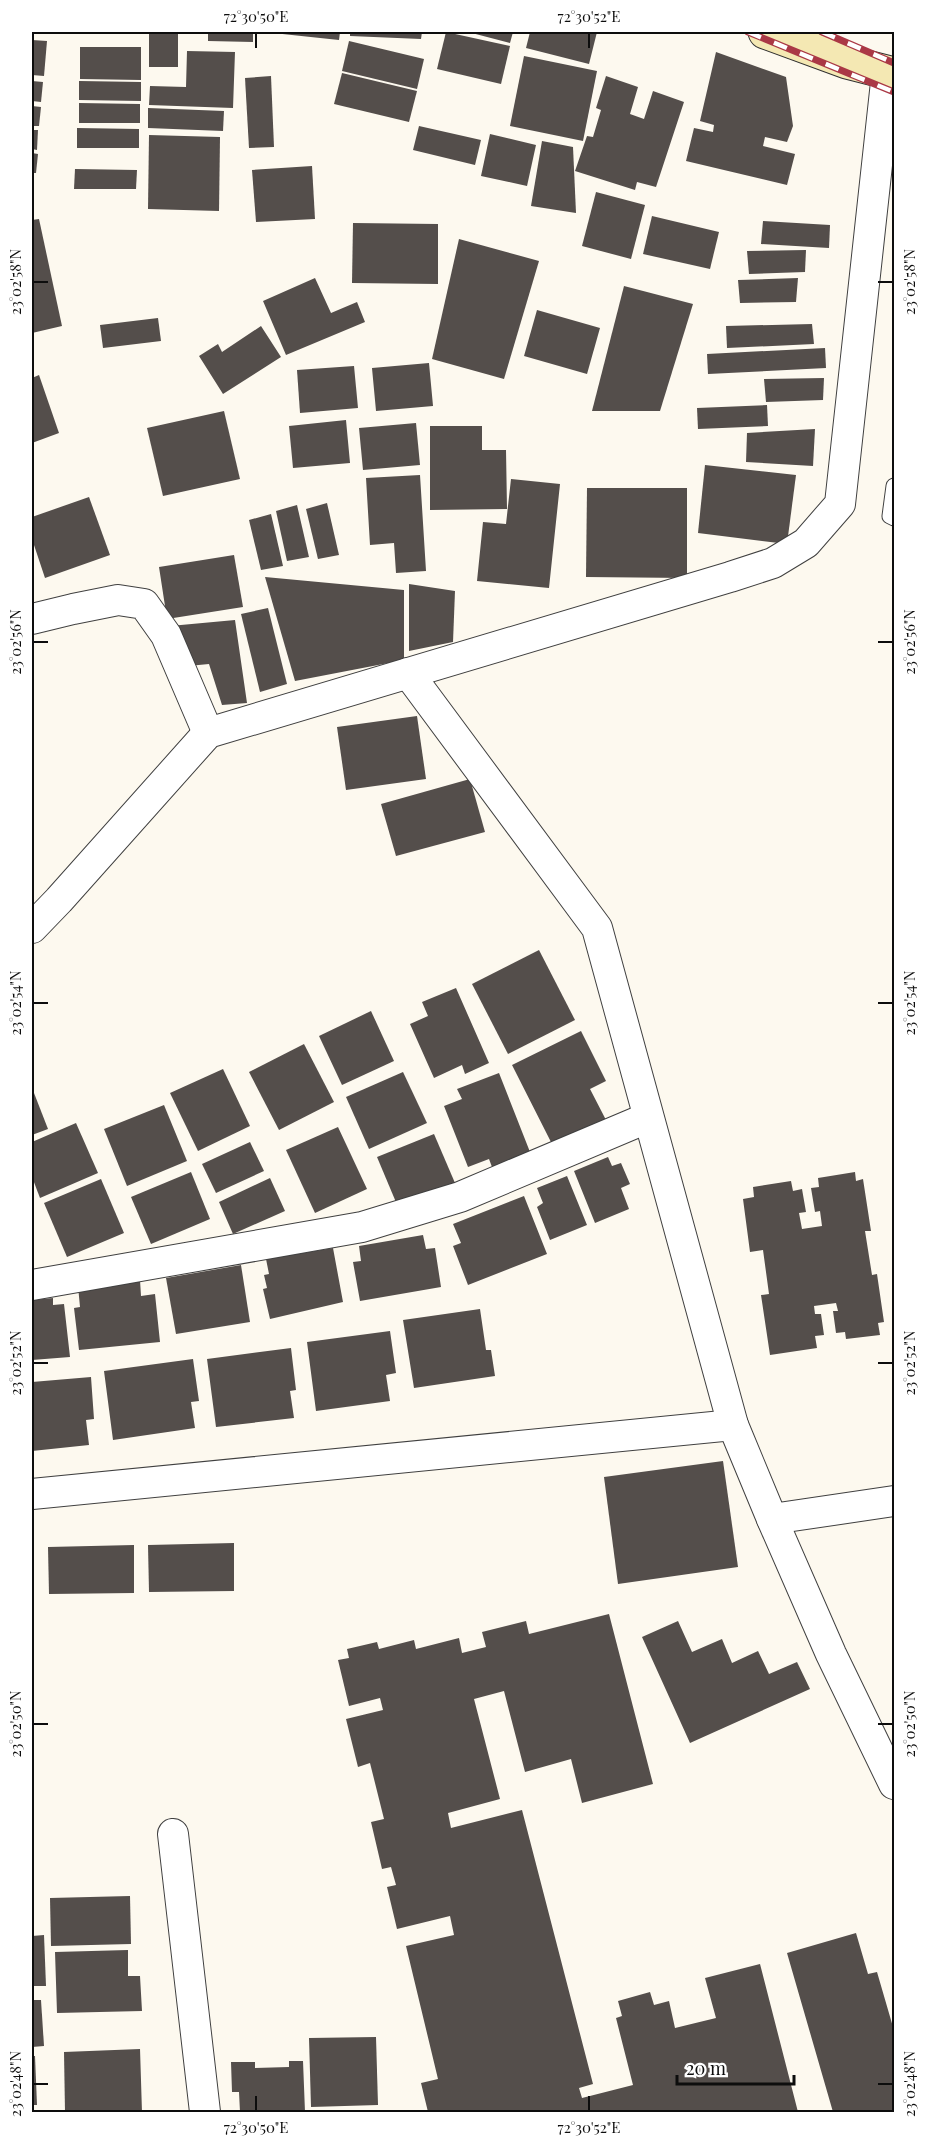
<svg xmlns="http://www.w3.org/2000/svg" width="926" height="2144" font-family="'Playfair Display',serif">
<rect width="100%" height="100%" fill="#fdf9ef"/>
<g fill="#544e4b">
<polygon points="149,32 196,32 196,34 178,34 178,67 149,67"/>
<polygon points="208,32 253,32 253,42 208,41"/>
<polygon points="273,32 340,32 339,40 273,33"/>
<polygon points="350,32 422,32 421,39 350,36"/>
<polygon points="446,32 510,46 501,84 437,69"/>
<polygon points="468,32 513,32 510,43"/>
<polygon points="530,32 597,32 589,64 526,48"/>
<polygon points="32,40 47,41 44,76 32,75"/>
<polygon points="349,41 424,59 417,89 342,71"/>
<polygon points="80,47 141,47 141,80 80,79"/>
<polygon points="187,51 235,52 233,108 149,105 150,86 186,87"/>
<polygon points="716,52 786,77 793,126 787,142 765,137 763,146 795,154 787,185 686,161 694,128 713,132 714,125 700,121"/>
<polygon points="524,56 597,71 583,141 510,126"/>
<polygon points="342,73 417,91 409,122 334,104"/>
<polygon points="271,76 274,147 249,148 245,78"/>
<polygon points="606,76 638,87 630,114 644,119 653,91 684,102 656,187 637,182 635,190 575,171 587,136 593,137 601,110 596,108"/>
<polygon points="32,81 43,82 41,102 32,101"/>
<polygon points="79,81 141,82 141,101 79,100"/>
<polygon points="79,103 140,104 140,123 79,123"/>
<polygon points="32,106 41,107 39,126 32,126"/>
<polygon points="148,108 224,111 223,131 148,128"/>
<polygon points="419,126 481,140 475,165 413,150"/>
<polygon points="77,128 139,129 139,148 77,148"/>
<polygon points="32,130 38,130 37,150 32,149"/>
<polygon points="490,134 536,145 527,186 481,176"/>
<polygon points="149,135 220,137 219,211 148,209"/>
<polygon points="542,141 573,147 576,213 531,206"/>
<polygon points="32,153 38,154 36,173 32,173"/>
<polygon points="312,166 315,219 256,222 252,170"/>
<polygon points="75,169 137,170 136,189 74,189"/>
<polygon points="596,192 645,205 631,259 582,246"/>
<polygon points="652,216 719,232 710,269 643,254"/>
<polygon points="39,219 62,326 32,333 32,220"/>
<polygon points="763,221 830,225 829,248 761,244"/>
<polygon points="353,223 438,224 438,284 352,283"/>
<polygon points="459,239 539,261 504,379 432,359"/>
<polygon points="806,250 805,272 749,274 747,251"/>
<polygon points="315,278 331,313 357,302 365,322 286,355 263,301"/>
<polygon points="798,278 796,302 740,303 738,280"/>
<polygon points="624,286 693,304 660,411 592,411"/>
<polygon points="537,310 600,328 587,374 524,356"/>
<polygon points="158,318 161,341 103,348 100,325"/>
<polygon points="812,324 814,344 727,348 726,326"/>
<polygon points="261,326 281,357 223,394 199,356 218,344 222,352"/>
<polygon points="825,348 826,368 708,374 707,354"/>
<polygon points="429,363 433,406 376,411 372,368"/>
<polygon points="354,366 358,408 300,413 297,370"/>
<polygon points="39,375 59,433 32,443 32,378"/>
<polygon points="824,378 823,400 766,402 764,379"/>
<polygon points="767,405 768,426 698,429 697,408"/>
<polygon points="224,411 240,479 163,496 147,428"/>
<polygon points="346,420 350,463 293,468 289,426"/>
<polygon points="416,423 420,465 363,470 359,428"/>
<polygon points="430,426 482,426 482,450 506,450 507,509 430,510"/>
<polygon points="815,429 813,466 746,462 747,433"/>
<polygon points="705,465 796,475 787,544 698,533"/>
<polygon points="420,475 426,571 396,573 394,543 370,545 366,478"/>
<polygon points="511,479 560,484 549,588 477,581 483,522 506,524"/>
<polygon points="587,488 687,488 687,578 586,577"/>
<polygon points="89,497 110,555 45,578 32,539 32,517"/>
<polygon points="327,503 339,555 318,559 306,509"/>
<polygon points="297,505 309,557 287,561 276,511"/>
<polygon points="271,514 283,566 261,570 249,520"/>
<polygon points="234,555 243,607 167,619 159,567"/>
<polygon points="265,577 404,590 404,660 295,681"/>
<polygon points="409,584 455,591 453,642 409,651"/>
<polygon points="268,608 287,684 260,692 241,614"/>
<polygon points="235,620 247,703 222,705 209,664 188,666 170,626"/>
<polygon points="417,716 426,779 346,790 337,727"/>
<polygon points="470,779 485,832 396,856 381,804"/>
<polygon points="539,950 575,1020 508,1054 472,984"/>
<polygon points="456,988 489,1063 465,1074 462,1065 434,1078 410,1024 428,1016 422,1002"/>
<polygon points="371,1011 394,1061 342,1085 319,1036"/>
<polygon points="581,1031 606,1081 590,1089 606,1120 553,1146 512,1065"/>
<polygon points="304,1044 334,1102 279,1130 249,1072"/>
<polygon points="223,1069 250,1126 198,1151 170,1093"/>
<polygon points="403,1072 427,1123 369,1149 346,1097"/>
<polygon points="499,1073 530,1152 492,1167 489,1159 468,1167 444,1106 462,1099 457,1089"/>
<polygon points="34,1093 48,1129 32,1135 32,1094"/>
<polygon points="164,1105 187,1161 127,1186 104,1129"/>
<polygon points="76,1123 98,1173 40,1198 32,1177 32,1142"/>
<polygon points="338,1127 367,1189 315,1213 286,1150"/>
<polygon points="434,1134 455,1183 398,1207 377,1157"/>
<polygon points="250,1142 264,1171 216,1193 202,1164"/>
<polygon points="608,1157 612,1166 621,1163 630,1184 621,1188 629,1209 595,1223 574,1171"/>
<polygon points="191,1172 210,1219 151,1244 131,1197"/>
<polygon points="855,1172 856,1181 863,1179 871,1231 865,1231 872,1275 877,1274 884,1322 878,1323 880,1335 846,1339 845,1332 836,1333 833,1311 838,1311 836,1303 814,1306 815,1314 821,1314 824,1335 815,1336 817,1348 770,1355 761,1295 769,1294 763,1250 750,1252 743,1199 754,1197 753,1187 791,1181 793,1191 802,1189 806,1212 799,1213 802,1229 822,1226 820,1211 815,1212 811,1188 819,1187 818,1178"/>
<polygon points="567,1176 587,1225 550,1240 537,1207 543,1203 537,1188"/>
<polygon points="270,1178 285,1211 233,1234 219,1202"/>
<polygon points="101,1179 124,1233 67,1257 44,1203"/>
<polygon points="524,1196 547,1254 468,1285 453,1246 461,1243 453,1224"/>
<polygon points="423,1235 426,1249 435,1248 441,1287 360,1301 353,1262 361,1261 359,1246"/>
<polygon points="333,1248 343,1302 270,1319 263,1289 267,1288 264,1275 269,1274 266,1259"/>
<polygon points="241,1265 250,1322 176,1334 166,1278"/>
<polygon points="140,1280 141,1296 155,1294 160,1342 79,1350 74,1308 80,1307 78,1286"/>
<polygon points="53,1298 53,1305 64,1304 70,1357 32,1360 32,1300"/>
<polygon points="480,1309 486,1350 491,1350 495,1376 414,1388 403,1320"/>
<polygon points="390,1331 396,1373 386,1375 390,1401 316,1411 307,1342"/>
<polygon points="291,1348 296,1390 290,1391 294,1418 216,1427 207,1359"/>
<polygon points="193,1359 199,1401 191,1402 195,1428 113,1440 104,1371"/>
<polygon points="91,1377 94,1419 86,1420 89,1445 32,1451 32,1382"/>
<polygon points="723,1461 738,1567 618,1584 604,1477"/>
<polygon points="234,1543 234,1591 149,1592 148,1545"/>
<polygon points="134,1545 134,1593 49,1594 48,1547"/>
<polygon points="609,1614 653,1784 582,1803 571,1759 525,1772 504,1691 474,1699 500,1799 448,1813 451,1828 522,1810 593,2084 579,2088 582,2098 633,2085 616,2018 622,2016 618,2001 650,1992 654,2005 669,2001 675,2028 716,2018 705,1978 760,1964 798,2112 428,2112 421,2083 438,2079 406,1946 454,1935 450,1916 397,1929 387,1887 396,1885 391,1867 382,1869 371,1822 384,1819 370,1763 358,1767 346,1719 383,1710 380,1698 349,1706 338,1660 349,1658 347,1649 377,1642 379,1649 414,1640 416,1649 459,1638 462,1653 486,1647 482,1632 526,1621 529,1634"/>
<polygon points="678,1621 692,1652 722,1639 732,1663 758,1651 769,1674 797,1662 810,1689 690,1743 642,1637"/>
<polygon points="130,1896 131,1944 51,1946 50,1898"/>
<polygon points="856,1933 868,1974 877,1972 893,2027 894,2026 894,2112 833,2112 787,1953"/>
<polygon points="44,1935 46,1986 32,1986 32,1936"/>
<polygon points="128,1950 128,1976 140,1976 142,2011 57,2013 55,1952"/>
<polygon points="32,2000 41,2000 44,2046 32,2047"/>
<polygon points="376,2037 378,2105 311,2107 309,2038"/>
<polygon points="140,2049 142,2112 65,2112 64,2052"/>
<polygon points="32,2056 35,2056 37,2105 32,2105"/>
<polygon points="289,2061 303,2061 305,2112 240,2112 239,2092 232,2092 231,2062 255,2062 255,2068 289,2067"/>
</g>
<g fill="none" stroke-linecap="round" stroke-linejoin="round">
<defs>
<polyline id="service" points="894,486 890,516 894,518"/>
<g id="minor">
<polyline points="32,619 73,609 118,600 144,604 166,635 208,733"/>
<polyline points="408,673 597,928 733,1425 772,1519 831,1654 894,1784"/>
<polyline points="32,928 59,900 208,733 730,577 773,563 806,543 840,504 887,73"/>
<polyline points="32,1285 362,1227 460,1197 647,1118"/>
<polyline points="32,1494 733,1425"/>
<polyline points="772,1519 894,1501"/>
<polyline points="173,1834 205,2112"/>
</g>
<polyline id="secondary" points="765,32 847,62 894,74"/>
</defs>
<use href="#service" stroke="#404040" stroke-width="17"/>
<use href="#minor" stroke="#404040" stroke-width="32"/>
<use href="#secondary" stroke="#2f2f2f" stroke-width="35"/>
<use href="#service" stroke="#fff" stroke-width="15"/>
<use href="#minor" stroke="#fff" stroke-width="30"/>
<use href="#secondary" stroke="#f4e8b3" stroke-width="33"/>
<defs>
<g id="rail">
<polyline points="748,32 894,92"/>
<polyline points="822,32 894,63"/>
</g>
</defs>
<use href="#rail" stroke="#aa3845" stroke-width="7"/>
<use href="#rail" stroke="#fff" stroke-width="4.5" stroke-dasharray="14" stroke-linecap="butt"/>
</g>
<path fill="none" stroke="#0d0d0d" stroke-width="2" d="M 256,33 L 256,48M 589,33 L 589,48M 33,282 L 48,282M 878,282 L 893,282M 33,642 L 48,642M 878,642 L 893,642M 33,1003 L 48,1003M 878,1003 L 893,1003M 33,1363 L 48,1363M 878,1363 L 893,1363M 33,1724 L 48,1724M 878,1724 L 893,1724M 33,2084 L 48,2084M 878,2084 L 893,2084M 256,2096 L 256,2111M 589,2096 L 589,2111"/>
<rect width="926" height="2144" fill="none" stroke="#ffffff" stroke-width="66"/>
<path d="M677 2075v9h117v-9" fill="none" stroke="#0d0d0d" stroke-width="3"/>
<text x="686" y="2075" font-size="18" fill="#0d0d0d" stroke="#ffffff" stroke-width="4.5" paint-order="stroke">20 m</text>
<rect x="33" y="33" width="860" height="2078" fill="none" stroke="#0d0d0d" stroke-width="2"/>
<g font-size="15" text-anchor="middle" fill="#0d0d0d">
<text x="256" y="22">72°30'50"E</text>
<text x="589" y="22">72°30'52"E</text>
<text transform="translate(16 282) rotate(-90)" y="5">23°02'58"N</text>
<text transform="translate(910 282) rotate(-90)" y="5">23°02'58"N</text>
<text transform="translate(16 642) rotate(-90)" y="5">23°02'56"N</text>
<text transform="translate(910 642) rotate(-90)" y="5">23°02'56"N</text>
<text transform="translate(16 1003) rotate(-90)" y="5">23°02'54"N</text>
<text transform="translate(910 1003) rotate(-90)" y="5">23°02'54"N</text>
<text transform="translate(16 1363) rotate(-90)" y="5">23°02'52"N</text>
<text transform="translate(910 1363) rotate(-90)" y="5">23°02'52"N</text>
<text transform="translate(16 1724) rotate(-90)" y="5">23°02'50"N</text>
<text transform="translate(910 1724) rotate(-90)" y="5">23°02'50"N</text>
<text transform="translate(16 2084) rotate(-90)" y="5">23°02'48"N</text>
<text transform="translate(910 2084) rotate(-90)" y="5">23°02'48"N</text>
<text x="256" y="2133">72°30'50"E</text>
<text x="589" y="2133">72°30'52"E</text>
</g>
</svg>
